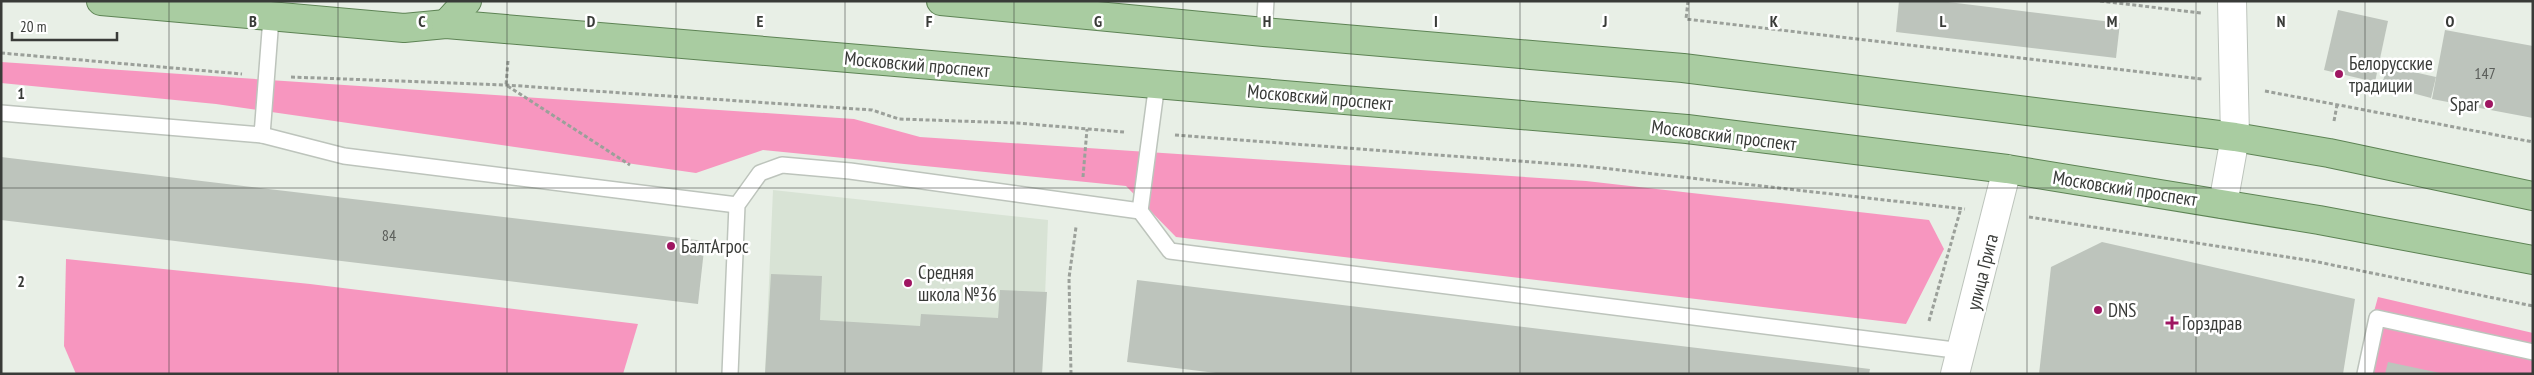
<svg xmlns="http://www.w3.org/2000/svg" width="2534" height="375" font-family="'PT Sans Narrow',sans-serif">
<rect width="100%" height="100%" fill="#e8efe6"/>
<polygon fill="#d8e3d5" points="773,190 1048,220 1042,374 765,374"/>
<g fill="#f796bf">
<polygon points="1,62 854,119 920,137 1586,181 1929,220 1944,249 1906,324 1176,237 1126,186 763,150 696,173 216,104 1,83"/>
<polygon points="66,259 310,284 638,324 623,374 76,374 64,346"/>
<polygon points="2378,297 2533,333 2533,374 2357,374"/>
</g>
<g fill="#bdc4bc">
<polygon points="1899,1 1940,1 2120,23 2116,58 1896,32"/>
<polygon points="2338,10 2388,21 2375,82 2324,70"/>
<polygon points="2445,30 2533,46 2533,118 2432,99"/>
<polygon points="2387,66 2436,77 2431,98 2382,85"/>
<polygon points="1,157 705,241 698,304 1,220"/>
<polygon points="2102,242 2355,299 2343,374 2039,374 2051,267"/>
<polygon points="771,274 822,276 820,320 920,326 921,314 998,318 1000,290 1047,292 1042,374 765,374"/>
<polygon points="1137,280 1870,369 1869,374 1224,374 1127,362"/>
<polygon points="2388,362 2440,373 2440,374 2385,374"/>
</g>
<g fill="none" stroke-linecap="round" stroke-linejoin="round">
<defs>
<g id="lane">
<polyline points="1264,32 1266,1"/>
<polyline points="1,113 262,135 271,18"/>
<polyline points="262,135 344,156 737,205"/>
<polyline points="1140,211 1170,251 1962,351"/>
<polyline points="730,374 737,205 760,173 782,165 850,171 1140,211 1157,83"/>
<polyline points="2365,374 2377,318 2533,352"/>
</g>
<polyline id="street" points="1955,374 2007,169"/>
<polyline id="secondary" points="2223,204 2235,137 2232,1"/>
<g id="primary">
<polyline points="101,1 404,28 446,24 1687,129 2007,169 2319,220 2533,260"/>
<polyline points="941,1 1264,32 1683,68 2235,137 2329,153 2533,196"/>
<polyline points="446,24 467,1"/>
</g>
</defs>
<use href="#lane" stroke="#bdc4bc" stroke-width="18"/>
<use href="#street" stroke="#bdc4bc" stroke-width="30"/>
<use href="#secondary" stroke="#bdc4bc" stroke-width="30"/>
<use href="#primary" stroke="#5d8354" stroke-width="30"/>
<g stroke="#9ba09a" stroke-width="3" stroke-dasharray="4 2.5" stroke-linecap="butt">
<polyline points="1688,1 1686,19 2202,79"/>
<polyline points="2100,1 2201,13"/>
<polyline points="1,53 242,74"/>
<polyline points="508,61 506,85 630,165"/>
<polyline points="291,77 506,85 872,110 899,119 1017,123 1124,132"/>
<polyline points="2265,91 2533,142"/>
<polyline points="2334,121 2337,105"/>
<polyline points="1175,135 1584,166 1965,209"/>
<polyline points="1083,177 1087,129"/>
<polyline points="2029,217 2313,261 2533,306"/>
<polyline points="1929,321 1961,208"/>
<polyline points="1071,374 1069,278 1076,227"/>
</g>
<use href="#lane" stroke="#fff" stroke-width="15"/>
<use href="#street" stroke="#fff" stroke-width="28"/>
<use href="#secondary" stroke="#fff" stroke-width="28"/>
<use href="#primary" stroke="#a9cca1" stroke-width="28"/>
</g>
<path fill="none" stroke="#393b38" stroke-width="1" stroke-opacity="0.55" d="M 169,1 L 169,374M 338,1 L 338,374M 507,1 L 507,374M 676,1 L 676,374M 845,1 L 845,374M 1014,1 L 1014,374M 1183,1 L 1183,374M 1351,1 L 1351,374M 1520,1 L 1520,374M 1689,1 L 1689,374M 1858,1 L 1858,374M 2027,1 L 2027,374M 2196,1 L 2196,374M 2365,1 L 2365,374M 1,188 L 2533,188"/>
<g fill="#9f1662" stroke="#fff" stroke-width="2">
<circle cx="2339" cy="74" r="5"/>
<circle cx="2489" cy="104" r="5"/>
<circle cx="671" cy="246" r="5"/>
<circle cx="908" cy="283" r="5"/>
<circle cx="2098" cy="310" r="5"/>
<path d="M2169.5 315.5h5v5h5v5h-5v5h-5v-5h-5v-5h5z"/>
</g>
<g text-anchor="middle" dominant-baseline="central" stroke-width="5" stroke-linejoin="round" paint-order="stroke">
<g font-size="16" fill="#5a5d59">
<text x="2485" y="73">147</text>
<text x="389" y="235">84</text>
</g>
<g font-size="19" fill="#393b38" stroke="#fff" text-anchor="start">
<text x="2349" y="63">Белорусские<tspan x="2349" dy="22">традиции</tspan></text>
<text x="2479" y="104" text-anchor="end">Spar</text>
<text x="681" y="246">БалтАгрос</text>
<text x="918" y="272">Средняя<tspan x="918" dy="22">школа №36</tspan></text>
<text x="2108" y="310">DNS</text>
<text x="2182" y="323">Горздрав</text>
</g>
<g font-size="19" fill="#393b38" stroke="#fff">
<text transform="translate(917 64) rotate(5)">Московский проспект</text>
<text transform="translate(1320 97) rotate(5)">Московский проспект</text>
<text transform="translate(1724 135) rotate(7)">Московский проспект</text>
<text transform="translate(2125 188) rotate(9)">Московский проспект</text>
<text transform="translate(1982 272) rotate(-76)">улица Грига</text>
</g>
</g>
<g font-size="16" text-anchor="middle" font-weight="bold" fill="#393b38" stroke="#fff" stroke-width="5" stroke-linejoin="round" paint-order="stroke">
<text x="253" y="27">B</text>
<text x="422" y="27">C</text>
<text x="591" y="27">D</text>
<text x="760" y="27">E</text>
<text x="929" y="27">F</text>
<text x="1098" y="27">G</text>
<text x="1267" y="27">H</text>
<text x="1436" y="27">I</text>
<text x="1605" y="27">J</text>
<text x="1774" y="27">K</text>
<text x="1943" y="27">L</text>
<text x="2112" y="27">M</text>
<text x="2281" y="27">N</text>
<text x="2450" y="27">O</text>
<text x="21" y="99">1</text>
<text x="21" y="287">2</text>
</g>
<rect width="2534" height="375" fill="none" stroke="#393b38" stroke-width="5"/>
<path d="M12 32v8h105v-8" fill="none" stroke="#393b38" stroke-width="2.5"/>
<text x="20" y="32" font-size="15" fill="#393b38" stroke="#ffffff" stroke-width="4" paint-order="stroke">20 m</text>
</svg>
